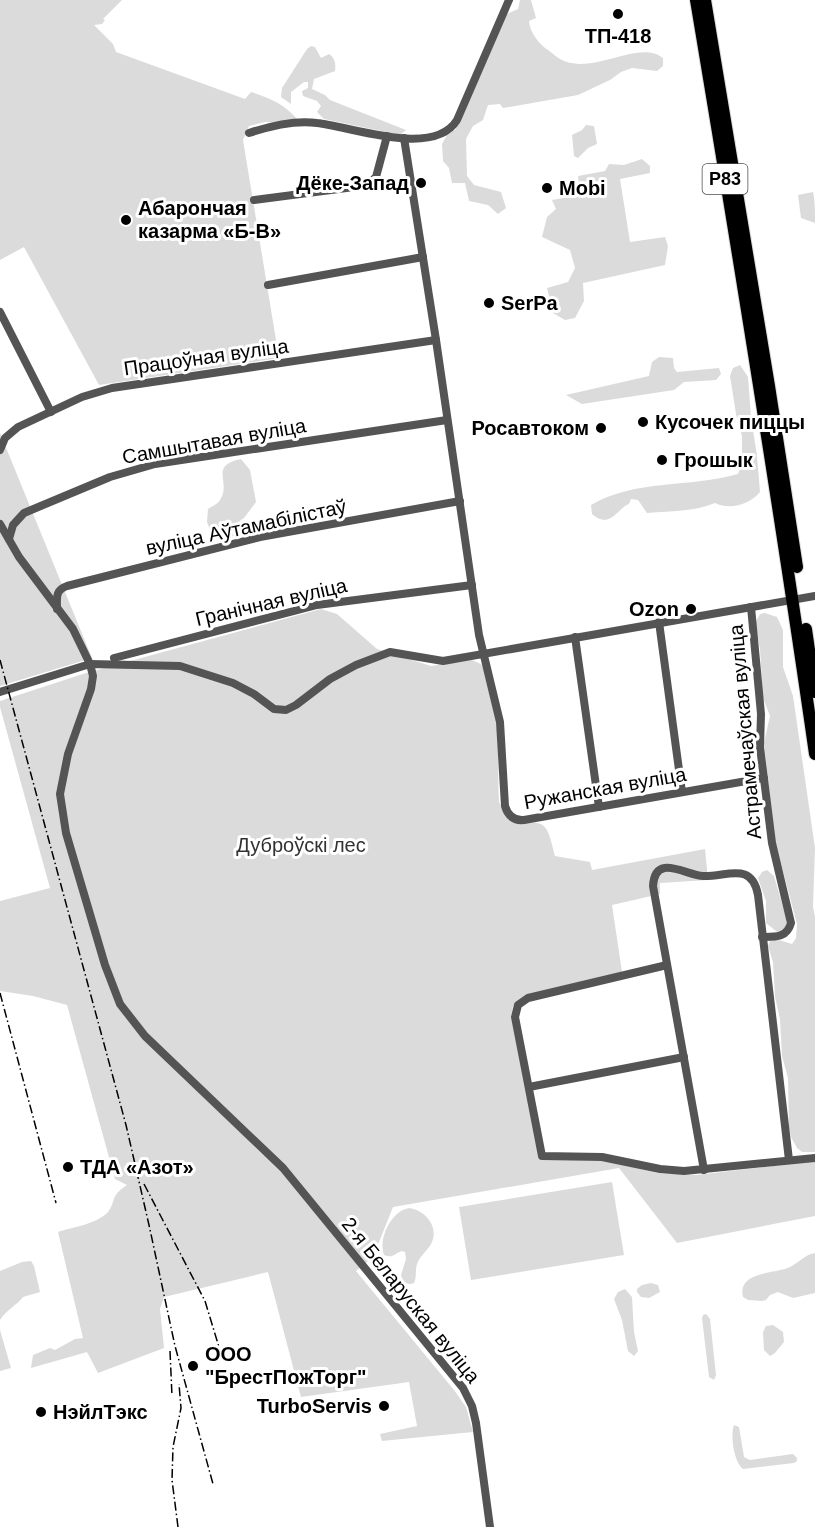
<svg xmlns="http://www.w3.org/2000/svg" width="815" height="1527" font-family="Helvetica,sans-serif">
<rect width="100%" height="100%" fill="#fff"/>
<g fill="#dbdbdb">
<path d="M 0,0 L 122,0 L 103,19 L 105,20 L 102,24 L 94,25 L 113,44 L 116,52 L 245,99 L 251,92 C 270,98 284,104 297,119 L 292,123 L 265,122 L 249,126 L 243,140 L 279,358 L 99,385 L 24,247 L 0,260 Z"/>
<path d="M 520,0 L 531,0 L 536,18 L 529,21 C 530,32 537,41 545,48 C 550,51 555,56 560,59 C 591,77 639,38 663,58 L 663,66 L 657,71 L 632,68 L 621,72 L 610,80 L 578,95 L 503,108 L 500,104 L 488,105 L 483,120 L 473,126 L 466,139 L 467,176 L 474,185 L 501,192 L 506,208 L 498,214 L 488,205 L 469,201 L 465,183 L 452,183 L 449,168 L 443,161 L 442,144 L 447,135 L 456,129 L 491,46 L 507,14 L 518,9 Z"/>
<path d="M 311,46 L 315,47 L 321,58 L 329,54 C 335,58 336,64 335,71 L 314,79 L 312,89 L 325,95 L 330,100 L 406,130 L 400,135 L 324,119 L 317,112 L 321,106 L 317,101 L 303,96 L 302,91 L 308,88 L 308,82 L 304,82 L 291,92 L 291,104 L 281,97 L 282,88 L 307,49 Z"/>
<polygon points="586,125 594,126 597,144 588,148 578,158 574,156 572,135 582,130"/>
<polygon points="642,159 650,166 650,173 620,179 630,242 665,237 668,246 665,265 583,283 584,301 575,318 565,320 553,313 547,288 568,282 575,268 570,250 542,237 547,217 556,209 552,200 580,195 578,176 605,171 609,164 624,165"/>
<path d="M 813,192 C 815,200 815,214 815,223 L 801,218 L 798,195 Z"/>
<polygon points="659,357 673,358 674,368 677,372 719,368 721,374 716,380 684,382 674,390 582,404 566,395 649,376 652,362"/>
<path d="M 740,365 L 748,377 L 751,417 L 757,456 L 760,492 C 749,505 730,510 715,503 C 693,512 670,511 647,513 L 638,500 L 631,499 L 629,504 C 617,508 611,530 592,514 L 591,505 C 635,479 690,488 738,474 L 742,464 L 742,436 L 736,414 L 730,376 L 733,368 Z"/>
<polygon points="0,433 92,658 0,686"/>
<path d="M 241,459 L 250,470 L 256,502 L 244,518 L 238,522 L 238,535 L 222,539 L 212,535 L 207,522 L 208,509 C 212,506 218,504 220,500 C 232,482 208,466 241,459 Z"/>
<path d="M 321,609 L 337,614 L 377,649 L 431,666 L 472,660 L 481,664 C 502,695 497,765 499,802 L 506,817 C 542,829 545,810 555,856 L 590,862 L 592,870 L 705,849 L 708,880 L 660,883 L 660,894 L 612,905 L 622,972 L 525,996 L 513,1006 L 511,1016 L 541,1159 L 604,1161 L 658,1173 L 696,1175 L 815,1161 L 815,1216 L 677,1243 L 619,1168 L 393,1207 L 373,1257 L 356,1271 L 454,1390 L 466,1407 L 473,1432 L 382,1441 L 380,1434 L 417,1426 L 409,1382 L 301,1397 L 268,1272 L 164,1297 L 160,1309 L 164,1348 L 98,1373 L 87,1352 L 31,1368 L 33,1355 L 50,1348 L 55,1350 L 75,1339 L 83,1338 L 58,1232 C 73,1227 97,1224 108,1212 C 117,1200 109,1197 127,1185 L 115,1179 L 67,1005 L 33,996 L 0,991 L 0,901 L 50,888 L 0,707 L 0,701 L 86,673 Z"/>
<polygon points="765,613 777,617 783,630 783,667 793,696 815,848 813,907 815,917 815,1152 802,1152 797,1148 791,1137 789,1127 788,1078 782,1056 780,1019 775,997 773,962 768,946 770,941 776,939 792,944 796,938 797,924 775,841 764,743 770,716 761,693 762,680 760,649 755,623 760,614"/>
<polygon points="767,870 774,876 786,917 787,925 783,932 777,932 766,923 766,901 758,878 762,872"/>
<polygon points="612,1182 624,1255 471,1280 459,1207"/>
<path d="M 409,1208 C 425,1210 440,1227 431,1244 C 427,1251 420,1256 417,1264 C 415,1270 417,1277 414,1283 C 407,1286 403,1282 401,1275 L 406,1259 L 405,1252 L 402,1251 C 395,1253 393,1259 384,1255 C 378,1239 391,1211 409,1208 Z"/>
<path d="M 815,1253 L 815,1293 L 793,1298 L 778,1292 L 770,1295 L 766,1300 L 762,1301 L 748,1300 L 743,1297 C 737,1271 776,1274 790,1267 C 800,1262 804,1255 815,1253 Z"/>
<path d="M 31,1261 L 34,1266 L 40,1292 L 23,1297 C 16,1306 6,1310 0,1320 L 0,1271 L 22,1262 Z"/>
<polygon points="651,1283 658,1285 660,1292 649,1298 641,1297 637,1292 637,1289 642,1285"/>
<polygon points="625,1289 632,1297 634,1332 638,1351 634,1356 628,1351 622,1320 614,1299 618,1292"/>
<polygon points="706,1314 710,1319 716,1375 714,1380 709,1377 702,1318 703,1315"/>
<polygon points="773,1325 783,1332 784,1342 775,1353 770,1356 764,1350 763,1332 766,1326"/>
<polygon points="0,1330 11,1368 0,1371"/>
<path d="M 734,1425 L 739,1427 L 744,1457 L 750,1460 L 793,1454 L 797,1458 L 797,1461 L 794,1463 L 743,1469 C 734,1462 730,1436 734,1425 Z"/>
</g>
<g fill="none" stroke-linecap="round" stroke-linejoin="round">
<defs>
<g id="highway">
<path d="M 696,0 C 738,251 779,502 815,754"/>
<polyline points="705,0 769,386 797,567"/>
<polyline points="806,629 815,692"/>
</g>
</defs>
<use href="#highway" stroke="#dbdbdb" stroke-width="14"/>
<g stroke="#545454" stroke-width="8">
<path d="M 249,133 C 270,126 296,120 317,123 C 353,127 434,158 457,120 L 509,0"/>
<path d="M 404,138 L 436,340 L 479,635 L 500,722 L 505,806 C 508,816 514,821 524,820 L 764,778"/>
<polyline points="254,200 354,187 370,182 376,177 387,136"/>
<polyline points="268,285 423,257"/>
<polyline points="0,312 51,412"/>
<polyline points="0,450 5,438 18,427 82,397 112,388 436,340"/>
<polyline points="0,524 19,557 73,629 90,664 93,676 91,689 68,754 60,794 66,833 105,965 120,1004 145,1036 283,1168 463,1388 472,1406 476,1423 490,1527"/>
<polyline points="9,539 13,525 24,513 110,477 155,464 447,420"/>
<path d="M 751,607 L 761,714 L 760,747 L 772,843 L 791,923 C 787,938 775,937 762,937"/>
<path d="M 57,609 C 57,598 55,590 67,586 L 260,537 L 460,501"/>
<polyline points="659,622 682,792"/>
<polyline points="575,637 599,807"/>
<polyline points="114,658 317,605 472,585"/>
<polyline points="0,692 90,664 180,666 233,683 254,694 274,709 286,710 296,705 330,679 356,665 390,652 443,661 815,596"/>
<polyline points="667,965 528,998 518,1005 515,1017 542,1156 602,1157 660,1169 684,1171 815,1158"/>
<polyline points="529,1087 684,1057"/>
<path d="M 704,1170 L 653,886 C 655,852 687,876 703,876 C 727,877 752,861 758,895 L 789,1160"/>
</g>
<use href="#highway" stroke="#000" stroke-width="12"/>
<g stroke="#000" stroke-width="1.5" stroke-dasharray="9 3 1.5 3" stroke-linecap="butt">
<polyline points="0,660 126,1125 149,1225 175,1346 213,1484"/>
<polyline points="0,993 56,1203"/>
<polyline points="144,1184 205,1301 222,1357"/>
<polyline points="170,1351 172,1396"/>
<polyline points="178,1527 172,1480 173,1447 181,1408 179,1384"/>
</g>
</g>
<g fill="#000" stroke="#fff" stroke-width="2">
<circle cx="618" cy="14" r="6"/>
<circle cx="421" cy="183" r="6"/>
<circle cx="547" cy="188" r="6"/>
<circle cx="126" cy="220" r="6"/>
<circle cx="489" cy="303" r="6"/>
<circle cx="643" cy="422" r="6"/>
<circle cx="601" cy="428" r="6"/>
<circle cx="662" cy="460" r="6"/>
<circle cx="691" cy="609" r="6"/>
<circle cx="68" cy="1167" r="6"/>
<circle cx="193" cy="1366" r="6"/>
<circle cx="384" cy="1406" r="6"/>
<circle cx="41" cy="1412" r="6"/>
</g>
<g text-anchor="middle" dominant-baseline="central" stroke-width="6" stroke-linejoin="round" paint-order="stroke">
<rect fill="#fff" stroke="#4c4c4c" stroke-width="1.5" x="702.5" y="164" width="45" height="30" rx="4.5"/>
<g font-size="18" font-weight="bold" fill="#000">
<text x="725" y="179">Р83</text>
</g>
<g font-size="20" font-weight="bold" fill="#000" stroke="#fff" text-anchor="start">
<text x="618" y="36" text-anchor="middle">ТП-418</text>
<text x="409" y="183" text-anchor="end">Дёке-Запад</text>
<text x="559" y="188">Mobi</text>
<text x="138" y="208">Абарончая<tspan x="138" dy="23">казарма «Б-В»</tspan></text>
<text x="501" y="303">SerPa</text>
<text x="655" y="422">Кусочек пиццы</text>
<text x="589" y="428" text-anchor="end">Росавтоком</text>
<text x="674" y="460">Грошык</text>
<text x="679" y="609" text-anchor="end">Ozon</text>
<text x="80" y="1167">ТДА «Азот»</text>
<text x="205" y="1354">ООО<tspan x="205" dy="23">"БрестПожТорг"</tspan></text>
<text x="372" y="1406" text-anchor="end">TurboServis</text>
<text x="53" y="1412">НэйлТэкс</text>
</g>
<g font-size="20" fill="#000" stroke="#fff">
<text transform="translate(206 357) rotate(-8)">Працоўная вуліца</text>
<text transform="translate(214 441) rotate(-10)">Самшытавая вуліца</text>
<text transform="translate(246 527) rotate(-12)">вуліца Аўтамабілістаў</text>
<text transform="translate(271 602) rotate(-13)">Гранічная вуліца</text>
<text transform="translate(745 732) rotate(-95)">Астрамечаўская вуліца</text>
<text transform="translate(605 788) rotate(-10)">Ружанская вуліца</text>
<text transform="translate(411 1300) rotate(51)">2-я Беларуская вуліца</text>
</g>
<g font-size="20" fill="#323232" stroke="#fff">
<text x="301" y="845">Дуброўскі лес</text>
</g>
</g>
</svg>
